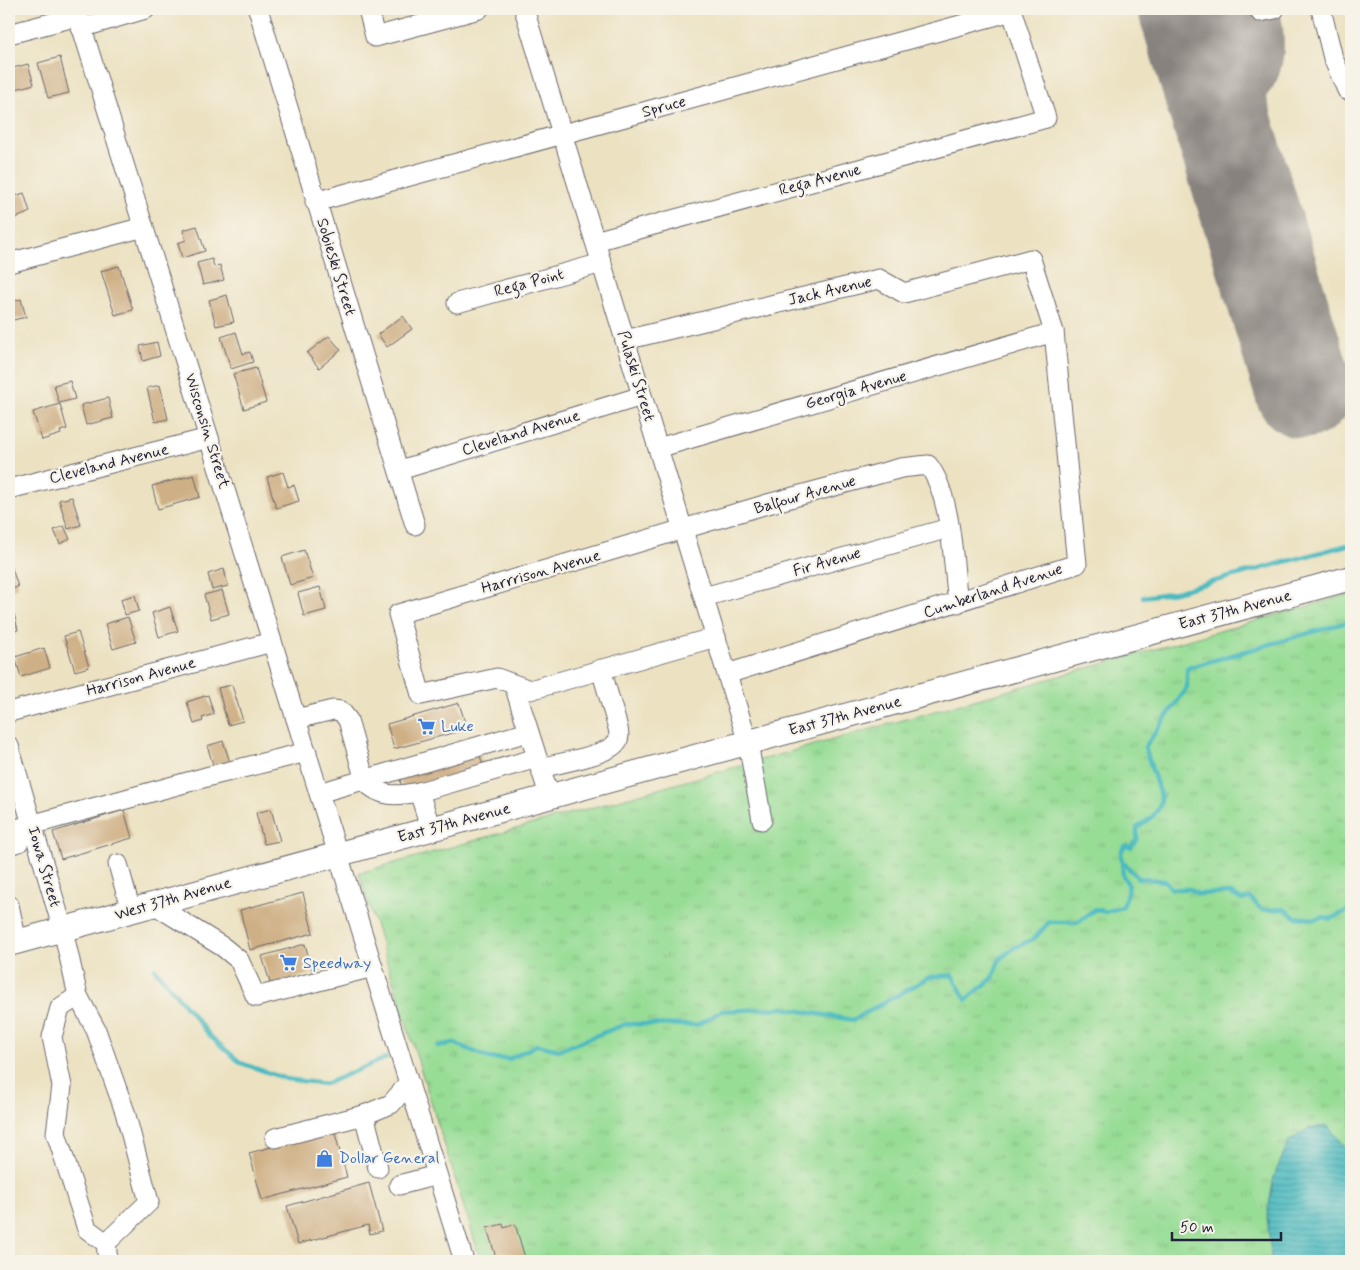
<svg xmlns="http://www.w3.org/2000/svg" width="1360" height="1270" font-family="Mynerve,sans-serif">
<defs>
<pattern id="grass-tufts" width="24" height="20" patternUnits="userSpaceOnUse" patternTransform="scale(1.25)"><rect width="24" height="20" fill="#98dd96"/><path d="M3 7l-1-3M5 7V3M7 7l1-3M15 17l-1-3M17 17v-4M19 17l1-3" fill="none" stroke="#83bd82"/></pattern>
<pattern id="water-rules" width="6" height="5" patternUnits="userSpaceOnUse" patternTransform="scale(1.25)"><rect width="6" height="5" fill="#4abac0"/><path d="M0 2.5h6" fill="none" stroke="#3d979d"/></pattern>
</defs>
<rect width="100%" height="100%" fill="#f7f3e8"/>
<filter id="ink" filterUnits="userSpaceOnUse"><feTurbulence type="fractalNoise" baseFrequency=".02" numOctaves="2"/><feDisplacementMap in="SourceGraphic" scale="10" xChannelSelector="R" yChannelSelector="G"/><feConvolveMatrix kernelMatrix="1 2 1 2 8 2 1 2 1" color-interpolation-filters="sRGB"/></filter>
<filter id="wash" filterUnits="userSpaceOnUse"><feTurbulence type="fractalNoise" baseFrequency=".0096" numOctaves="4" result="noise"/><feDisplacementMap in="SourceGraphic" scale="20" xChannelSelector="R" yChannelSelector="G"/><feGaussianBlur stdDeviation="1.12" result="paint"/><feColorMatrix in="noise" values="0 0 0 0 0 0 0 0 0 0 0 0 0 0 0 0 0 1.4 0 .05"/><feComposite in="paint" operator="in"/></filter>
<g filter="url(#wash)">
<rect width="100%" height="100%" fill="#ece2c2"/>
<polygon fill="url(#grass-tufts)" stroke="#5d8068" points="1351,594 1351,1261 481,1261 359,873"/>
<polygon fill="url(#water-rules)" stroke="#366e7e" points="1328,1126 1351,1155 1351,1261 1273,1261 1271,1256 1267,1216 1274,1176 1289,1141 1309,1128"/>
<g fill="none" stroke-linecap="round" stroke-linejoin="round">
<g stroke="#4abac0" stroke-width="4.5">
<polyline points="1143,597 1175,592 1351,544"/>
<polyline points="1124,863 1138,878 1165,881 1172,889 1190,889 1198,894 1230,893 1242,900 1250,898 1262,910 1284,909 1295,917 1315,919 1323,917 1330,919 1351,909"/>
<polyline points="155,969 211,1037 241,1063 286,1079 325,1084 386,1058"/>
<path d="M 438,1046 L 454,1043 L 489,1058 L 509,1059 L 537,1045 L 559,1050 L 626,1024 L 697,1025 L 722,1011 L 783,1008 L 853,1020 L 930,977 L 952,975 L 966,1000 L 993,978 L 999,960 L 1012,949 L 1035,938 L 1049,922 L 1079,922 L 1095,909 L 1105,912 L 1123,907 L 1129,886 L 1123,876 L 1121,852 L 1125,846 L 1131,847 L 1137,839 L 1137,828 C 1148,821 1161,812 1161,798 L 1145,747 L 1187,688 L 1187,668 L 1351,621"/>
</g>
<path stroke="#87827e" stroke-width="39" d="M 1217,103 C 1226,98 1237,95 1245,89 C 1270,71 1266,35 1260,9"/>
<polyline stroke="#87827e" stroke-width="99" points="1188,9 1304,389"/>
</g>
<g id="blocks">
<g fill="#cfb086">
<polygon points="60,57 69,93 48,98 38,63"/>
<polygon points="28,64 34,84 9,91 9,69"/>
<polygon points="24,193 30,212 9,221 9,198"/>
<polygon points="197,226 205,251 182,258 178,243 186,240 183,230"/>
<polygon points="212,259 214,267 220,265 224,280 203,285 197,263"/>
<polygon points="119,266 133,310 115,315 101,271"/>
<polygon points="227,295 234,322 216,326 209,300"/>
<polygon points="21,299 26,317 9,321 9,302"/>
<polygon points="403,316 412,329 387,347 378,334"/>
<polygon points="236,332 243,354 250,352 253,362 231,369 221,337"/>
<polygon points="329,336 341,350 319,368 307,353"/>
<polygon points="157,342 160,356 143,361 140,346"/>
<polygon points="256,368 266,402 244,409 233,374"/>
<polygon points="70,381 75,399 59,403 54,385"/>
<polygon points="160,385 168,419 155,422 147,388"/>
<polygon points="108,398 113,418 86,425 81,405"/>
<polygon points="60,404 67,429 60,431 61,434 42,440 33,412"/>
<polygon points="283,472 288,487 294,485 299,501 276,508 267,477"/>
<polygon points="194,475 200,497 158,509 152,486"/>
<polygon points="72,497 81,525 68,529 59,500"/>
<polygon points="64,526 70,539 60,544 54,530"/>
<polygon points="304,550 313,578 290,585 282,557"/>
<polygon points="9,559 18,587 9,590"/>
<polygon points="224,569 228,586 212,590 208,574"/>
<polygon points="320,587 326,610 304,616 298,593"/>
<polygon points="222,590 229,614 211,619 204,595"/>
<polygon points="135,595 139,611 125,615 121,599"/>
<polygon points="170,607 178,631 159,637 152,613"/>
<polygon points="14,614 18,630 9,633 9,615"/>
<polygon points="128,617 136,642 113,649 105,624"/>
<polygon points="78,632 89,667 75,671 64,636"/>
<polygon points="44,648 50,668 21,677 15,657"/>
<polygon points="232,685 243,721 228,725 218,688"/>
<polygon points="208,695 214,714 202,718 203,721 194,724 187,702"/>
<polygon points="459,703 467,729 394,749 387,724"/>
<polygon points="223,741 230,762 214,767 207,746"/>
<polygon points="479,753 484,768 403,791 399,776"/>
<polygon points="271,809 280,841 264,844 256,813"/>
<polygon points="124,810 132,838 61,859 53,832"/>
<polygon points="303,893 313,933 250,950 240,910"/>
<polygon points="305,944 313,973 271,986 262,956"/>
<polygon points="334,1130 347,1177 262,1200 249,1153"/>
<polygon points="369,1183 382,1231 370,1234 368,1225 298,1244 287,1206"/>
<polygon points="503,1224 504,1228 515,1224 526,1261 497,1261 487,1228"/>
</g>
</g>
</g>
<g filter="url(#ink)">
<use href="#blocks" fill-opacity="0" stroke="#69656a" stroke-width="1"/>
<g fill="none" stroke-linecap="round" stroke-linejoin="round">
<defs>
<g id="minor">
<polyline points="76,9 464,1261"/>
<polyline points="258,9 415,525"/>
<polyline points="368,9 375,37 479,9"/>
<polyline points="524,9 748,743 762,820"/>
<polyline points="1321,9 1333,58 1347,90 1351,90"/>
<polyline points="1260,12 1275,9"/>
<polyline points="81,28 146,9"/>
<polyline points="9,34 78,16"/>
<polyline points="315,202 1012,11"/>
<polyline points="595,241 1046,118 1011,9"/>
<polyline points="9,263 144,227"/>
<polyline points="457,303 602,263"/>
<polyline points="625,340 879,279 904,293 1031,259 1054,332 1077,564 727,674"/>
<polyline points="658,448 1054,332"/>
<polyline points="400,470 642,396"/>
<polyline points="9,489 209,438"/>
<polyline points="704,597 949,528"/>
<path d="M 716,637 L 530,690 L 497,678 L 421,695 L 398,614 L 764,505 L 901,468 L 928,465 C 952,495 953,564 958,603"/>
<polyline points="514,685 550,798"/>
<polyline points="9,712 272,642"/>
<path d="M 296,719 L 333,710 L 341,711 L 348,720 L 365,781 C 380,798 397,796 419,792 L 431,829"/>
<polyline points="9,746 63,930 78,996 96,1030 125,1112 149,1202 106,1243 108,1261"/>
<path d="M 540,768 C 555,764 608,755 616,743 C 620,739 619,733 618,728 L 601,669"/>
<polyline points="419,792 537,758"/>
<polyline points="319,793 528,732"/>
<polyline points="9,831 210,776 307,752"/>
<polyline points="9,845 19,842 18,829"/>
<polyline points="118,864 131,911"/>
<polyline points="9,905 17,942"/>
<polyline points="155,905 223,947 239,960 256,997 373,967"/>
<polyline points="78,996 60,1008 52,1037 62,1086 56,1133 87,1229 106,1243"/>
<polyline points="275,1138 364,1115"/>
<polyline points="378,1168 364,1115 391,1104 409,1083"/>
<polyline points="399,1185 437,1175"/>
</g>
<polyline id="major" points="9,944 1351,578"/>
</defs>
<use href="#minor" stroke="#69656a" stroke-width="21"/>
<use href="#major" stroke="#69656a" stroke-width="26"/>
<use href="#minor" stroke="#fff" stroke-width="19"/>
<use href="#major" stroke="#fff" stroke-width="24"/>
</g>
</g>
<defs>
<symbol id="supermarket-bare" viewBox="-9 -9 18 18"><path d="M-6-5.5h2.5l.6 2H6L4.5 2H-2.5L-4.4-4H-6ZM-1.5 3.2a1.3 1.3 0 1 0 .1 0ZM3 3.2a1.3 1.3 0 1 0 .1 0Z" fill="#3f7fe0" stroke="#f7f3e8" stroke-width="2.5" paint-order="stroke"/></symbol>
<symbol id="shop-bare" viewBox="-9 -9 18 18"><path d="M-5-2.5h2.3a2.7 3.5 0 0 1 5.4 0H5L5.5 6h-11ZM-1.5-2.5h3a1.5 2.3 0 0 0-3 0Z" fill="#3f7fe0" stroke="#f7f3e8" stroke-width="2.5" paint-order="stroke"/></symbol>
</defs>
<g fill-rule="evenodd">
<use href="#supermarket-bare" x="414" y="714" width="25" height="25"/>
<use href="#supermarket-bare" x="276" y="950" width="25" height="25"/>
<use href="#shop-bare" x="312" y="1146" width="25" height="25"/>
</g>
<g text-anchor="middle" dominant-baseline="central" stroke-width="4.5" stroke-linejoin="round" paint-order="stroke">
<g font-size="16" fill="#22223b" stroke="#f7f3e8">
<text transform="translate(664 107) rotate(-15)">Spruce</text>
<text transform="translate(820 180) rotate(-15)">Rega Avenue</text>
<text transform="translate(336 267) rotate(73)">Sobieski Street</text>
<text transform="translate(529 283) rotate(-15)">Rega Point</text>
<text transform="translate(830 291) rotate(-13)">Jack Avenue</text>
<text transform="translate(636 376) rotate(73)">Pulaski Street</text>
<text transform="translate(856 390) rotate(-16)">Georgia Avenue</text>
<text transform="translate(207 431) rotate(73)">Wisconsin Street</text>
<text transform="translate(521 433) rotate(-17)">Cleveland Avenue</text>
<text transform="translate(109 464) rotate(-14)">Cleveland Avenue</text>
<text transform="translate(805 495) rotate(-16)">Balfour Avenue</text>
<text transform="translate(827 562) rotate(-16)">Fir Avenue</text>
<text transform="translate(541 572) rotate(-16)">Harrrison Avenue</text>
<text transform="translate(993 591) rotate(-18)">Cumberland Avenue</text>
<text transform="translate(1235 610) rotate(-15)">East 37th Avenue</text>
<text transform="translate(141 677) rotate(-15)">Harrison Avenue</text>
<text transform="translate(845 716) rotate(-15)">East 37th Avenue</text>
<text transform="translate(454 823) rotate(-15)">East 37th Avenue</text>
<text transform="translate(44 867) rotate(74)">Iowa Street</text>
<text transform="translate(173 899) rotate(-16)">West 37th Avenue</text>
</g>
<g font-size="16" fill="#366cbe" stroke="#f7f3e8" text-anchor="start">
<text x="441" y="726">Luke</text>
<text x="303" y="963">Speedway</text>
<text x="339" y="1158">Dollar General</text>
</g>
</g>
<rect width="1360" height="1270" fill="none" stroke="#f7f3e8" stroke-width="30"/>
<path d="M1172 1232v8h109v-8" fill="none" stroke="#22223b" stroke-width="2.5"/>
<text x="1180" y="1232" font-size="15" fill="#22223b" stroke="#f7f3e8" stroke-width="4" paint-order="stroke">50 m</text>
</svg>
